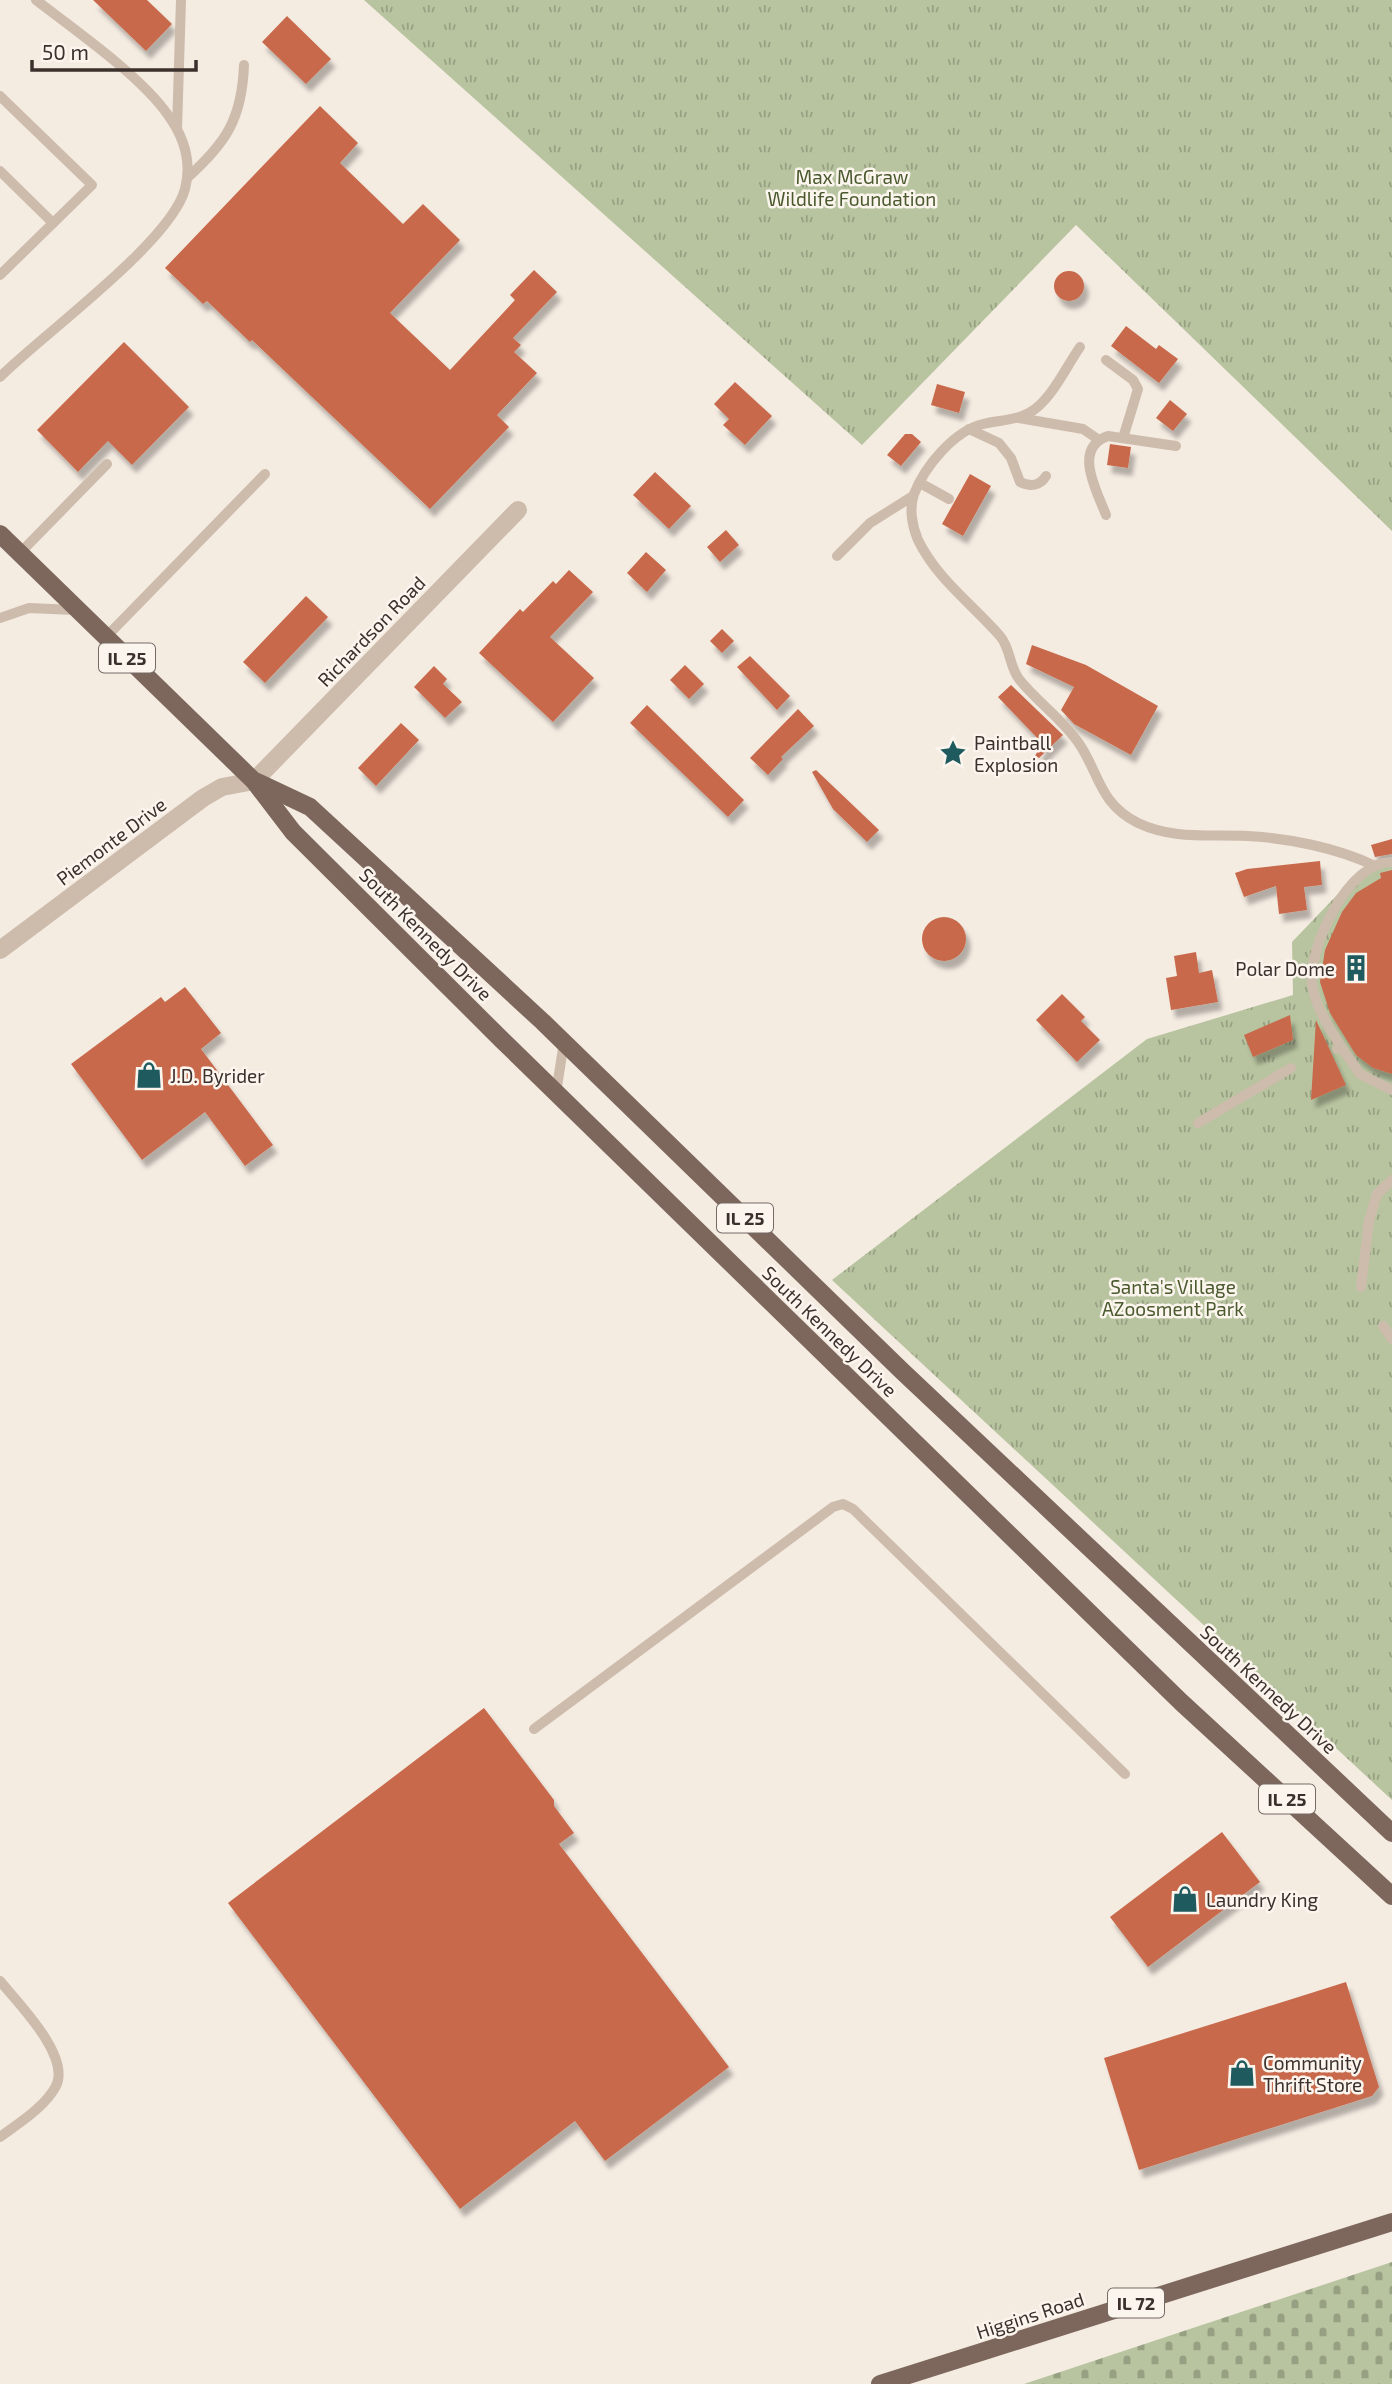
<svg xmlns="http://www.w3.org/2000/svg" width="1392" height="2384" font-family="'Exo 2',sans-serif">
<defs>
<pattern id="grass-tufts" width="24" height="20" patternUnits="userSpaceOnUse" patternTransform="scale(1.75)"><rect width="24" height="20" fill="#b8c4a0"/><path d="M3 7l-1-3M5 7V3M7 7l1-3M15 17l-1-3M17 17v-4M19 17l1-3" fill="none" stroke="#97a083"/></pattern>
<pattern id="cemetery-stones" width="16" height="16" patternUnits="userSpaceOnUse" patternTransform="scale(1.75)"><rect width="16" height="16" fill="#b8c4a0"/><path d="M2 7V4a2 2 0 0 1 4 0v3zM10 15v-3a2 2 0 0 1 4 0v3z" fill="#97a083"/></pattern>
<filter id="shadow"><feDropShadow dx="4.5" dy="8" stdDeviation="2" flood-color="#0004"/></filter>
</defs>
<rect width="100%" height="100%" fill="#f4ebe1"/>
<g fill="url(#grass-tufts)">
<polygon points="364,0 1392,0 1392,531 1076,225 862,445"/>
<polygon points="1392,865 1392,1800 832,1280 1147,1039 1293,995 1292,942 1358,873"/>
</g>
<polygon fill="url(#cemetery-stones)" points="1392,2262 1392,2384 1024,2384"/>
<g fill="#c8694b" filter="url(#shadow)">
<polygon points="93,0 147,0 172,24 146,51"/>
<polygon points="287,16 331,59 306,84 262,42"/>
<polygon points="320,106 358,143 340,163 403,224 423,204 460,240 390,313 450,370 515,300 510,295 534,270 557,292 513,338 521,345 514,352 537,373 497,415 509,427 430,509 252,340 250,342 207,301 203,304 165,268"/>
<circle cx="1069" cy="286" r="15"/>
<polygon points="1126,326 1156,349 1159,345 1178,359 1159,383 1111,346"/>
<polygon points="124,342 189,407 132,465 108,441 78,472 37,430"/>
<polygon points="735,382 772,416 745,445 723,425 729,419 714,404"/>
<polygon points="937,384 965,392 959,413 931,405"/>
<polygon points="1170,400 1187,414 1173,431 1156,418"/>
<polygon points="905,434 912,434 921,442 901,466 887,455"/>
<polygon points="1110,444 1131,447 1128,468 1107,465"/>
<polygon points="655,472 691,506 669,529 633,495"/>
<polygon points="970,474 991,486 963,536 942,524"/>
<polygon points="726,530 739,545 720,562 707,547"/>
<polygon points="646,552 666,570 647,592 627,573"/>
<polygon points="569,570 593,592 550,637 594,678 553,722 479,653 520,609 523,612 553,581 556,584"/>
<polygon points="306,596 328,617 265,683 243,662"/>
<polygon points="722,629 734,641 722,653 710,641"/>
<polygon points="1032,645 1086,665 1158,706 1131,755 1074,724 1061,710 1074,687 1026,664"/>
<polygon points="750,656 790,696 777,710 737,667"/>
<polygon points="685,665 704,684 689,699 670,680"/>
<polygon points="434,666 447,679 443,684 462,702 445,718 414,687"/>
<polygon points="1011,685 1063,735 1039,758 1035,756 1042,743 998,697"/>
<polygon points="647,705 744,800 728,817 630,723"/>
<polygon points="798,709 814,726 781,757 783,759 768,775 750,758"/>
<polygon points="401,723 419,740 376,786 358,768"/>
<polygon points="816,770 879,830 867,842 833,809 812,772"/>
<polygon points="1392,839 1392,854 1375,857 1371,845"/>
<polygon points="1320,861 1322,885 1304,887 1307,910 1279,914 1276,886 1244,897 1235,873 1247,869"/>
<polygon points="1392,870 1392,1074 1373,1068 1356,1055 1330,1013 1320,982 1325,950 1342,912 1356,893 1381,878 1380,873"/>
<circle cx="944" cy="939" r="22"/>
<polygon points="1196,952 1199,973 1212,970 1218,1002 1171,1010 1166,978 1177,976 1174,956"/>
<polygon points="185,987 221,1033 201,1049 273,1145 245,1166 205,1112 142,1160 71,1064 161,997 165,1002"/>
<polygon points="1062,994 1085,1017 1081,1021 1100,1040 1077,1062 1036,1020"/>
<polygon points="1290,1015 1293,1040 1253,1057 1244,1035"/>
<polygon points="1316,1020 1346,1085 1311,1100"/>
<polygon points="484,1708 554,1800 554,1806 574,1833 559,1844 729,2067 605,2161 575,2121 460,2209 228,1903"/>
<polygon points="1222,1832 1260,1882 1148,1967 1110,1917"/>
<polygon points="1346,1982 1379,2087 1372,2096 1139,2170 1104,2058"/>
</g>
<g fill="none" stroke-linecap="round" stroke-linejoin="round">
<g stroke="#cdbbac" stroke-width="10">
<polyline points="0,96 92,185 0,275"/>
<polyline points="177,129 181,0"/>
<polyline points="0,171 53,223"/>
<path d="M 187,178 C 226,143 242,119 244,65"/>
<path d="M 1080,347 C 1066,367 1051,401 1029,413 C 1015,421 998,420 983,424 C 954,431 925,466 914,494 C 909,508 912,526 918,540 C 937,579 972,604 1000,636 C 1011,649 1009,666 1019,679 C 1037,702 1064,720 1080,745 C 1100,776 1100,804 1138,823 C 1174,840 1209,834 1247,836 C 1288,838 1338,848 1375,866"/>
<polyline points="1106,360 1133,380 1138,389 1123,438"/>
<path d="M 0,377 C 43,334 171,242 185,189 C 192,162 184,137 168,115 C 141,76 75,30 36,0"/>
<polyline points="1019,418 1083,429 1099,440"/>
<path d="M 969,429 L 999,443 L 1011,458 L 1020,482 C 1030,487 1040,486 1046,476"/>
<polyline points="920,483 949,499"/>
<path d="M 1106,515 C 1097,491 1072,448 1108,436 L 1176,446"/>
<polyline points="20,553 107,464"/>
<polyline points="837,556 870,523 913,496"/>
<polyline points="0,618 29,608 75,610"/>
<polyline points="106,637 265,474"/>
<path d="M 1341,1047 C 1329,1027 1315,1007 1312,983 C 1309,945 1349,861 1392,862"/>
<polyline points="1337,1049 1341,1047 1360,1074 1392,1090"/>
<polyline points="556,1093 564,1042"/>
<polyline points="1198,1123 1291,1068"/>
<polyline points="1361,1287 1369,1221 1377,1194 1392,1180"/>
<polyline points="1383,1326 1392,1339"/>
<polyline points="534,1729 833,1507 843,1504 853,1509 1125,1774"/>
<path d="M 0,1981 C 18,2003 71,2056 56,2086 C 45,2107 19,2123 0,2137"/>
</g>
<polyline stroke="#cdbbac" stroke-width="18" points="0,950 203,798 222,787 254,781 518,510"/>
<g stroke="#7d675c" stroke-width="18">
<polyline points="0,534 254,781 293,832 502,1040 1181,1702 1392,1896"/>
<polyline points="257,782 310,807 543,1022 902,1371 1392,1833"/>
<polyline points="880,2384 1392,2222"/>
</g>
</g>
<defs>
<symbol id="sight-bare" viewBox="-9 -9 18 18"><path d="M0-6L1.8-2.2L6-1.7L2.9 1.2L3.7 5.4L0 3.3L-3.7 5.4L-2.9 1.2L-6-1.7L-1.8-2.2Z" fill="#1f5a5e" stroke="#fbf5ee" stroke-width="2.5" paint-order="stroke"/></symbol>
<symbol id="building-bare" viewBox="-9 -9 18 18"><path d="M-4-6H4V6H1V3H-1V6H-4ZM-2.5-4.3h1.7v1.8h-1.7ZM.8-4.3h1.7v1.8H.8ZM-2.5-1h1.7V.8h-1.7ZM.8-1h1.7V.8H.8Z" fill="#1f5a5e" stroke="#fbf5ee" stroke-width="2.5" paint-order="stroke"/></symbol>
<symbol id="shop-bare" viewBox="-9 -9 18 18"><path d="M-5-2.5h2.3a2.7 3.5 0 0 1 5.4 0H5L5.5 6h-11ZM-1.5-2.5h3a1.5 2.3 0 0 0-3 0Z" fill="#1f5a5e" stroke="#fbf5ee" stroke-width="2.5" paint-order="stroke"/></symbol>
</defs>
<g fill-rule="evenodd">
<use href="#sight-bare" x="934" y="734" width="38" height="38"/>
<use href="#building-bare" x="1337" y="949" width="38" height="38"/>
<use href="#shop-bare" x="130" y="1056" width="38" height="38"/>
<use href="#shop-bare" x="1166" y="1880" width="38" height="38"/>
<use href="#shop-bare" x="1223" y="2054" width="38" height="38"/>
</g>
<g text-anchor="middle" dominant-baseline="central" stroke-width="5" stroke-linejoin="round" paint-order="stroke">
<g fill="#fbf5ee" stroke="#756b66" stroke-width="2">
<rect x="99" y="643.5" width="56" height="29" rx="5"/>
<rect x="717" y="1203.5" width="56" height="29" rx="5"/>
<rect x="1259" y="1784.5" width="56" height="29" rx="5"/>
<rect x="1108" y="2288.5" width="56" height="29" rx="5"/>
</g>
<g font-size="18" font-weight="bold" fill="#3b302b">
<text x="127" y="658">IL 25</text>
<text x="745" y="1218">IL 25</text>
<text x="1287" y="1799">IL 25</text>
<text x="1136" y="2303">IL 72</text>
</g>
<g font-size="19" fill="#4a5a2e" stroke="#fbf5ee">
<text x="852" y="176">Max McGraw<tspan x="852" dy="22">Wildlife Foundation</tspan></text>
<text x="1173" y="1286">Santa's Village<tspan x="1173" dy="22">AZoosment Park</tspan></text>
</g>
<g font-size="19" fill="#3b302b" stroke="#fbf5ee">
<text transform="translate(371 631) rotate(-46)">Richardson Road</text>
<text transform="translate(111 841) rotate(-37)">Piemonte Drive</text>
<text transform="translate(426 934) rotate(45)">South Kennedy Drive</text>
<text transform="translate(830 1331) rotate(44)">South Kennedy Drive</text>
<text transform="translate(1269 1689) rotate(43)">South Kennedy Drive</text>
<text transform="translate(1030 2315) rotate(-18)">Higgins Road</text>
</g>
<g font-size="19" fill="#3b302b" stroke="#fbf5ee" text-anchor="start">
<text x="974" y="742">Paintball<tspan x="974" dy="22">Explosion</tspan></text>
<text x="1335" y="968" text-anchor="end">Polar Dome</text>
<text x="170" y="1075">J.D. Byrider</text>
<text x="1206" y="1899">Laundry King</text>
<text x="1263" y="2062">Community<tspan x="1263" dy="22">Thrift Store</tspan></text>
</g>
</g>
<path d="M32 60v10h164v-10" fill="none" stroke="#3b302b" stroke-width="3.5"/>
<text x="42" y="60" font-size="21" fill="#3b302b" stroke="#fbf5ee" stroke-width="5" paint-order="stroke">50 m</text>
</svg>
